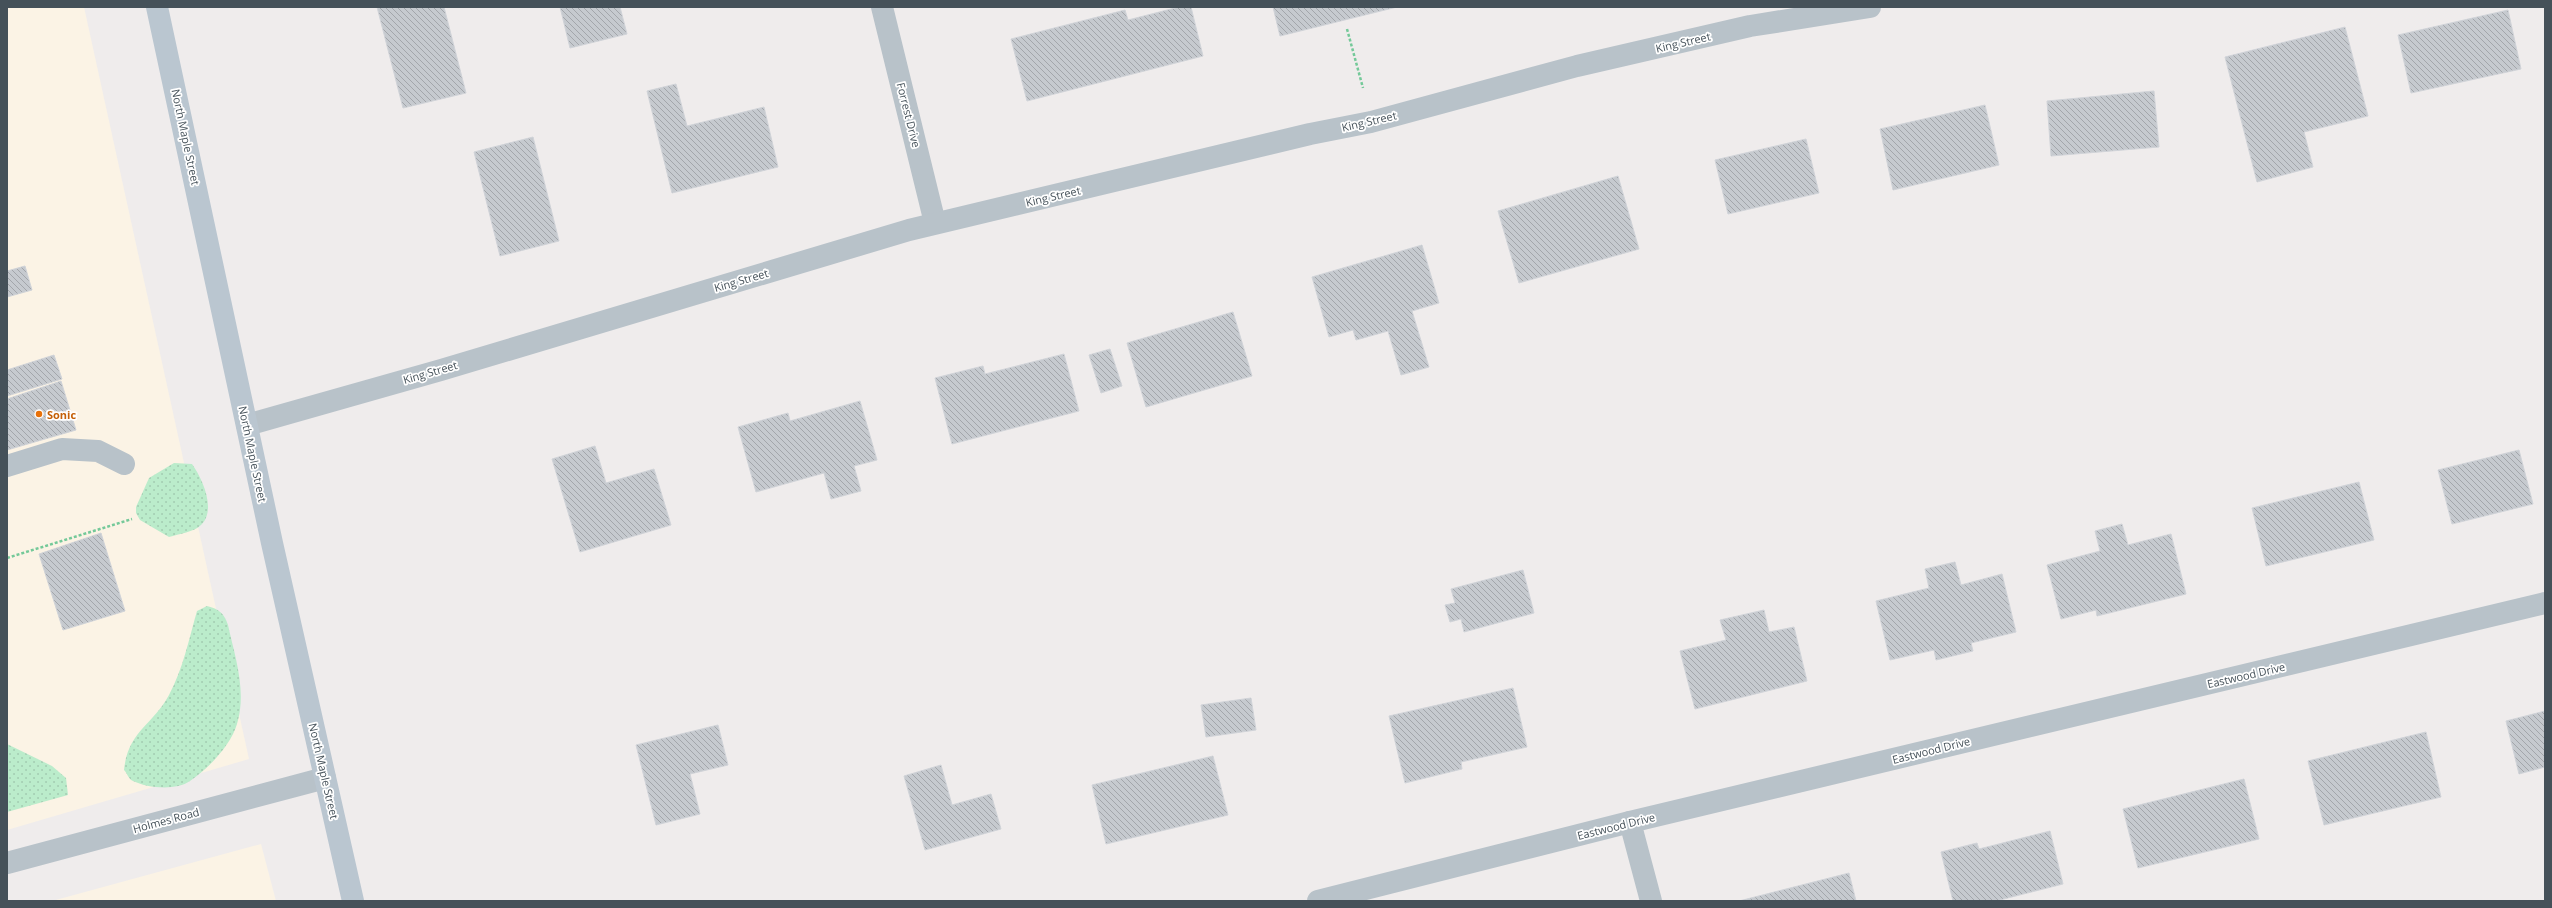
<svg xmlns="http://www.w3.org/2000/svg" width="2552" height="908" font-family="'Open Sans',sans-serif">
<defs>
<pattern id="grass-dots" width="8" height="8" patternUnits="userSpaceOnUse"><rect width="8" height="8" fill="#bbeccb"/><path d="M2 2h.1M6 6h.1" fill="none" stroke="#a2ccb1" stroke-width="1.8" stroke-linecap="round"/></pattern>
<pattern id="building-back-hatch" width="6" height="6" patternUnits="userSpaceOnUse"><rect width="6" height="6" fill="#c6cacf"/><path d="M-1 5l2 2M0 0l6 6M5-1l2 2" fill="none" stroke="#a3a6ab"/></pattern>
</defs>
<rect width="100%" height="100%" fill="#efecec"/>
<g fill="#fbf3e5">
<polygon points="7,7 84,7 249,759 7,830"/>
<polygon points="261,844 276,901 52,901"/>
</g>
<g fill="url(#grass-dots)">
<path d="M 174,463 L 192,464 C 202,478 217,510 201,525 C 194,532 179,534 169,537 L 140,520 L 136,513 L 136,507 L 149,478 Z"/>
<path d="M 207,606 C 219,609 224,613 228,625 C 235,657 247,691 237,724 C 231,745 208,769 190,781 C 176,791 147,788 133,781 C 129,780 127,773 124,770 C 128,731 153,725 169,695 C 183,669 189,639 197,611 Z"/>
<polygon points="7,744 52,766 66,778 68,795 7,812"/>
</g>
<g fill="url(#building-back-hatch)" stroke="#d0d3d8">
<polygon points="377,7 444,7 466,93 403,108"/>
<polygon points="560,7 620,7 627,34 570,48"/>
<polygon points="1179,7 1191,7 1203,56 1027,101 1011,39 1125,10 1128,20"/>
<polygon points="1273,7 1397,7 1280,36"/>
<polygon points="2508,10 2521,69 2411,93 2398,35"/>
<polygon points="2345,27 2368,116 2304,132 2313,167 2257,182 2225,57"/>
<polygon points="676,84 687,126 764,107 778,167 672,193 647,91"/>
<polygon points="2154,91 2159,147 2051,156 2047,101"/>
<polygon points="1985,105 1999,165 1893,190 1880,129"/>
<polygon points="533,137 559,241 500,256 474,152"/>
<polygon points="1806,139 1819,193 1728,214 1715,160"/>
<polygon points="1618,176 1639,249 1519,283 1498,211"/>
<polygon points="1422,245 1439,303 1412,311 1429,367 1401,375 1388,331 1356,340 1353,330 1329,337 1312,277"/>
<polygon points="25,266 32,290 7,297 7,271"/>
<polygon points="1233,312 1252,376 1146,407 1127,343"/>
<polygon points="1110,349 1122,386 1101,393 1089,355"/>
<polygon points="1064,354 1079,411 952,444 935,378 983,366 985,374"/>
<polygon points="54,355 62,379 7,396 7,370"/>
<polygon points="61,381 76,430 7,450 7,399"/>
<polygon points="860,401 877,460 854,466 861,491 831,499 824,473 756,492 738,427 788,413 790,421"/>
<polygon points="595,446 606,483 654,469 671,525 580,552 552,459"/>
<polygon points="2519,450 2533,504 2452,524 2438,470"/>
<polygon points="2359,482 2374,540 2266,566 2252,508"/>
<polygon points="2122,524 2128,545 2171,534 2186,594 2097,616 2096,610 2061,619 2047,565 2100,551 2095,531"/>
<polygon points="101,533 125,611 63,630 39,554"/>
<polygon points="1955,562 1961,585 2002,574 2016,632 1971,643 1973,651 1936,660 1934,650 1890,660 1876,601 1929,588 1925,569"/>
<polygon points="1523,570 1534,613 1464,632 1461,619 1450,622 1445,605 1455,603 1451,589"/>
<polygon points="1764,610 1769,632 1794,627 1807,681 1695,709 1680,651 1726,640 1720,620"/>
<polygon points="1513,688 1527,747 1461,762 1462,769 1405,783 1389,716"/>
<polygon points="1251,698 1256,730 1206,737 1201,705"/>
<polygon points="2545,711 2545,767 2519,774 2506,721"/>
<polygon points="718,725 728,765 690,774 700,814 656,825 636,745"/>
<polygon points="2426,732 2441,797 2324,825 2308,761"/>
<polygon points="1213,756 1228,815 1106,844 1092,785"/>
<polygon points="941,765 952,805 991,794 1001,829 925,850 904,776"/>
<polygon points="2244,779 2259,839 2138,868 2123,809"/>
<polygon points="2050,831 2063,884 1996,901 1953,901 1941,852 1977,843 1979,849"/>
<polygon points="1849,873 1856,901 1739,901"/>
</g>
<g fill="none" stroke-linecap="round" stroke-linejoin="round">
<g stroke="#74c999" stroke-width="2.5" stroke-dasharray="3 2" stroke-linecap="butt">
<polyline points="1347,29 1363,88"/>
<polyline points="7,558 132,519"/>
</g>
<polyline stroke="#b8c2c9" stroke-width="22" points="7,466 62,449 98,451 124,464"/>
<g stroke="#b8c2c9" stroke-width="22">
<polyline points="882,7 935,223"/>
<polyline points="247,425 441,370 909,230 1310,134 1371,122 1577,66 1750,26 1870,7"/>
<polyline points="1630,822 1651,901"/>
<polyline points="7,863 325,778"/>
<polyline points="1318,901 1630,822 2545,603"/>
</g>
<polyline stroke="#bac6d0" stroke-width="22" points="157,7 272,543 353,901"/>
</g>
<circle fill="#e8710a" stroke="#fff" stroke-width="1.5" cx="39" cy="414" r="4"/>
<g text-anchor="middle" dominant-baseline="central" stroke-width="3.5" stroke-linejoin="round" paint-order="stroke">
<g font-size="11" fill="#455159" stroke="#fff">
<text transform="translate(1683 42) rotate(-13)">King Street</text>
<text transform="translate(909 115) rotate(76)">Forrest Drive</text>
<text transform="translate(1369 121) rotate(-13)">King Street</text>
<text transform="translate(186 137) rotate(78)">North Maple Street</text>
<text transform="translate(1053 196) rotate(-13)">King Street</text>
<text transform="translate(741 280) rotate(-16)">King Street</text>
<text transform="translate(430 372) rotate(-16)">King Street</text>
<text transform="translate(253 454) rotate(78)">North Maple Street</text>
<text transform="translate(2246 675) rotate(-13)">Eastwood Drive</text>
<text transform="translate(1931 750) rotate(-14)">Eastwood Drive</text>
<text transform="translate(324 771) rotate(77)">North Maple Street</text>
<text transform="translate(166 820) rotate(-15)">Holmes Road</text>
<text transform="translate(1616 826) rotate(-14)">Eastwood Drive</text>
</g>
<g font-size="11" font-weight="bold" fill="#c56008" stroke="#fff" text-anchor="start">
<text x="47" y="414">Sonic</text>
</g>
</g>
<rect width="2552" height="908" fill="none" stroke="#455159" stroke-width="16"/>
</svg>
